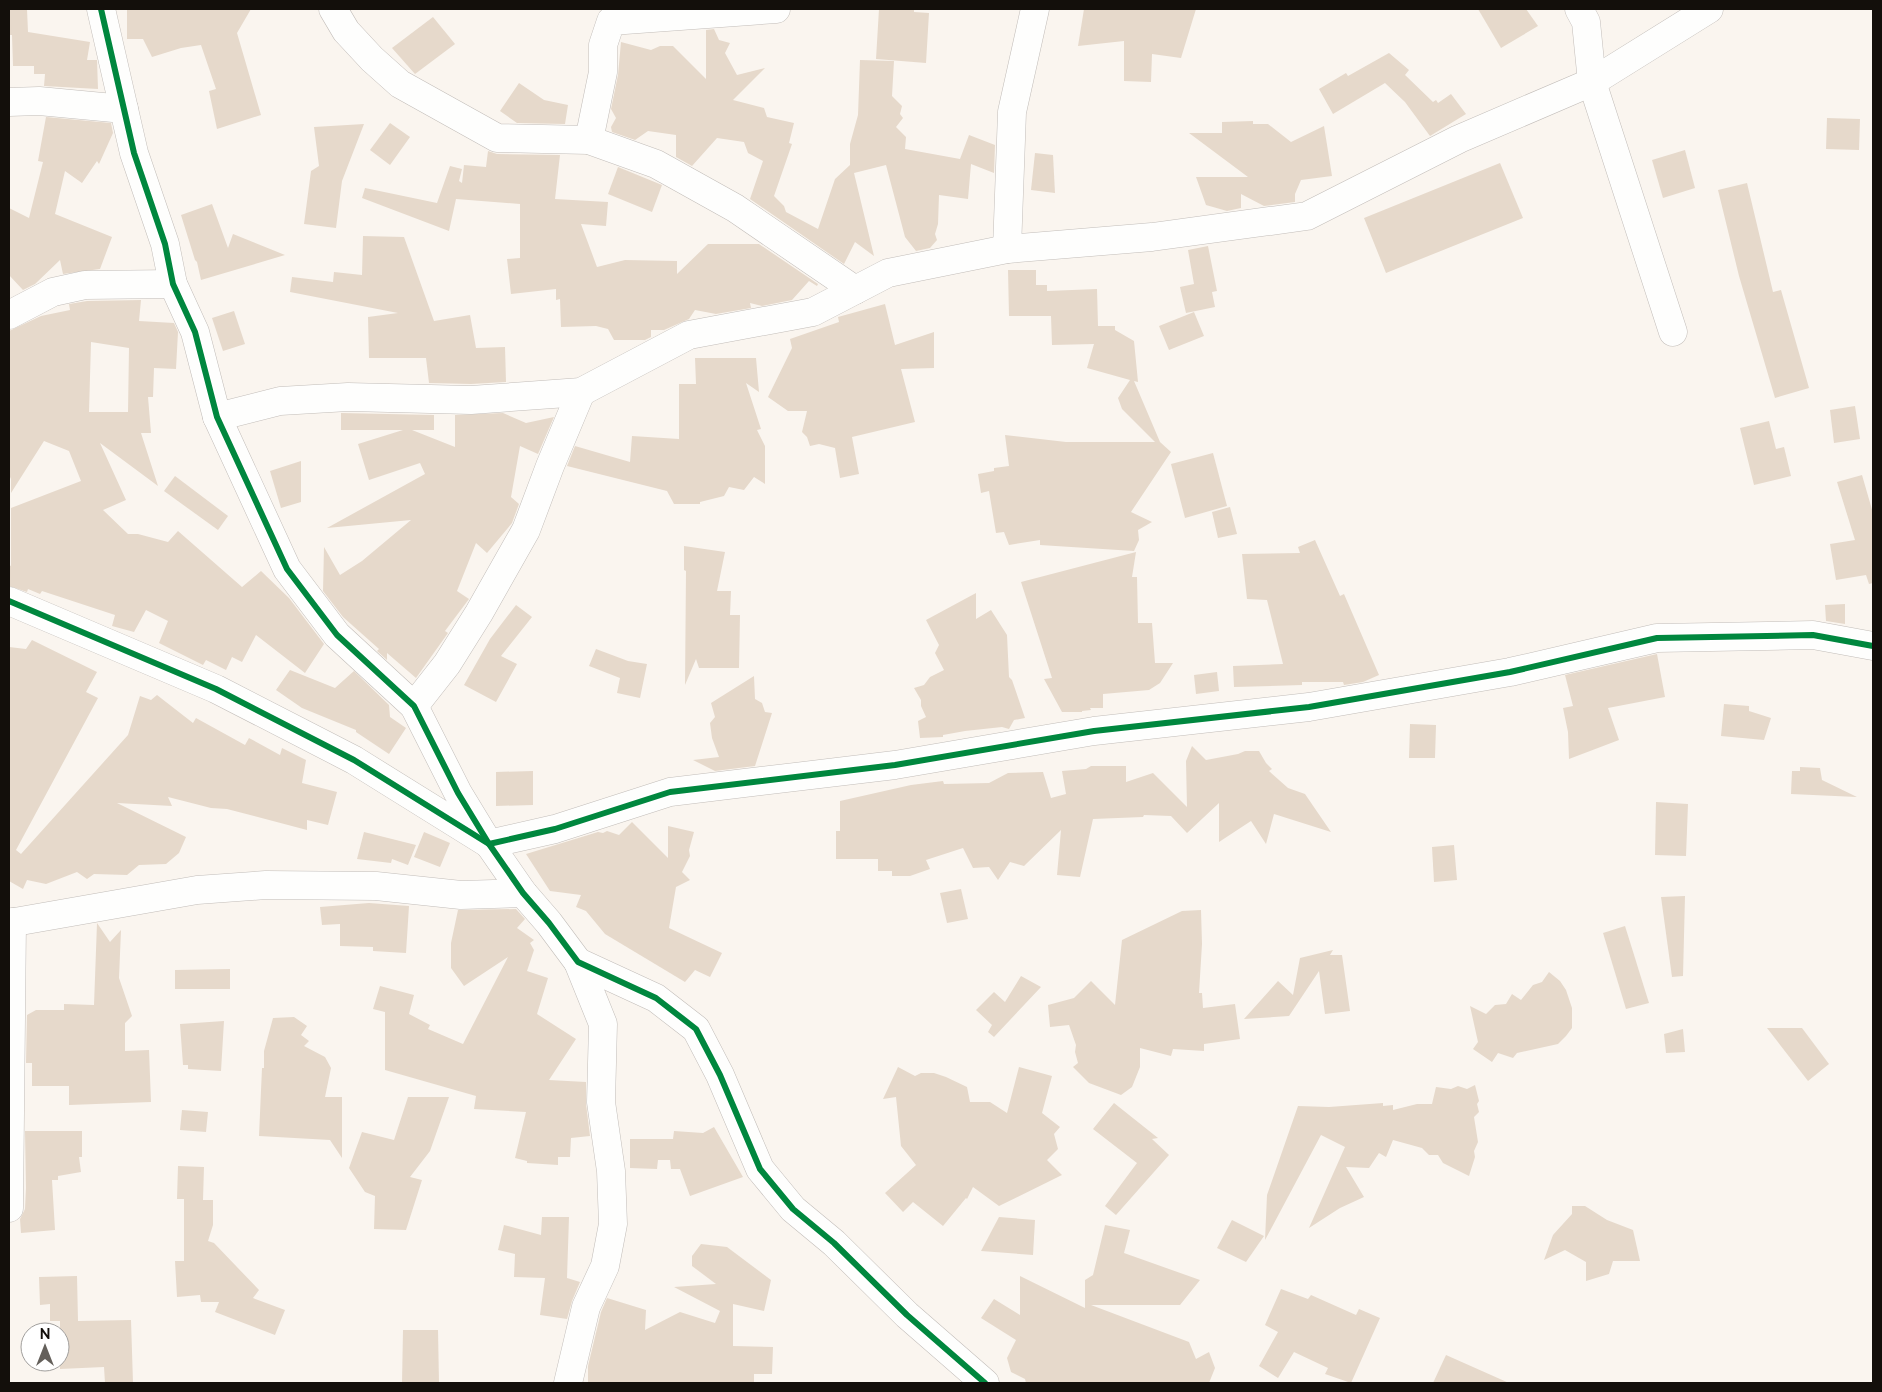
<svg xmlns="http://www.w3.org/2000/svg" width="1882" height="1392" font-family="Raleway,sans-serif">
<rect width="100%" height="100%" fill="#faf5ef"/>
<g fill="#e6d9cb" fill-rule="evenodd">
<polygon points="9,9 27,9 28,32 90,42 87,60 97,60 98,89 44,86 45,74 34,74 34,66 13,66 12,35 9,35"/>
<polygon points="127,9 251,9 237,33 261,115 217,129 209,91 216,89 201,45 181,48 152,57 143,39 127,39"/>
<polygon points="879,9 914,9 914,12 929,13 926,63 876,59"/>
<polygon points="1084,9 1196,9 1181,58 1152,54 1151,82 1124,81 1124,41 1078,46"/>
<polygon points="1478,9 1526,9 1538,26 1501,48"/>
<polygon points="433,17 455,44 415,74 392,48"/>
<polygon points="714,29 719,40 730,43 725,53 737,75 765,68 733,100 764,108 767,117 794,123 789,143 792,144 774,196 784,206 786,212 818,229 835,179 850,165 850,144 858,115 860,60 894,61 892,96 902,106 900,114 903,118 896,127 906,137 905,149 960,159 969,135 995,145 994,173 971,164 968,199 939,195 938,224 935,234 937,240 930,248 916,251 905,237 886,165 854,173 874,256 855,242 844,264 750,199 763,161 748,153 744,142 717,138 692,166 676,157 676,135 648,131 635,140 612,132 611,127 616,118 611,109 618,75 621,42 651,50 660,46 673,46 706,79 706,30"/>
<polygon points="1389,53 1409,70 1405,75 1433,102 1436,100 1438,103 1451,94 1466,114 1430,136 1405,102 1385,83 1333,114 1319,89 1346,73 1348,76"/>
<polygon points="519,83 544,100 568,105 565,124 517,123 500,111"/>
<polygon points="46,117 111,123 113,133 99,164 97,161 82,183 65,171 55,214 112,237 100,269 63,274 60,260 35,284 23,290 9,275 9,208 29,218 43,162 38,161"/>
<polygon points="1827,118 1860,119 1859,150 1826,149"/>
<polygon points="1253,121 1253,124 1268,124 1291,142 1324,126 1332,176 1301,180 1295,194 1295,202 1264,206 1241,194 1241,208 1227,211 1206,205 1196,177 1248,177 1189,133 1222,133 1222,122"/>
<polygon points="390,123 410,137 390,165 370,150"/>
<polygon points="364,124 342,181 336,228 304,224 311,171 319,166 314,127"/>
<polygon points="1685,150 1695,188 1663,198 1652,160"/>
<polygon points="488,151 497,154 560,155 555,199 608,202 606,226 581,224 597,267 625,260 677,261 677,274 708,244 759,244 818,284 817,286 809,281 792,300 762,306 750,303 751,308 716,314 695,310 689,319 664,330 651,330 651,337 645,340 614,340 608,329 596,326 561,327 560,299 556,300 556,289 511,294 507,259 520,258 520,204 456,199 449,231 362,198 365,188 437,203 450,166 462,169 459,181 462,183 464,165 486,167"/>
<polygon points="1035,153 1053,155 1055,193 1031,190"/>
<polygon points="1500,163 1523,218 1386,273 1364,218"/>
<polygon points="618,167 662,185 652,212 608,194"/>
<polygon points="1747,183 1773,292 1781,290 1809,388 1775,398 1739,276 1718,190"/>
<polygon points="212,204 228,248 233,234 285,255 201,280 197,262 195,260 181,215"/>
<polygon points="363,236 404,237 434,321 470,315 476,348 505,347 506,382 471,384 429,383 426,358 369,358 368,317 398,313 290,292 292,277 333,282 334,272 362,275"/>
<polygon points="1208,246 1217,291 1212,292 1215,307 1186,313 1180,287 1194,284 1188,250"/>
<polygon points="1008,270 1036,270 1036,285 1047,285 1047,291 1097,289 1098,326 1115,326 1115,330 1134,341 1138,382 1134,381 1160,442 1171,452 1131,512 1152,522 1138,530 1139,540 1134,551 1040,545 1040,540 1009,545 1004,532 996,533 989,491 981,493 978,474 994,471 994,468 1009,466 1005,435 1066,442 1155,442 1122,409 1118,398 1130,380 1087,368 1094,344 1052,345 1051,316 1009,316"/>
<path d="M 141,300 L 139,321 L 174,323 L 178,332 L 176,369 L 154,368 L 153,397 L 148,397 L 151,433 L 141,433 L 158,486 L 100,443 L 126,500 L 103,510 L 128,534 L 138,534 L 168,542 L 178,531 L 242,587 L 261,571 L 289,598 L 324,644 L 305,673 L 256,635 L 242,662 L 232,657 L 226,670 L 206,660 L 203,665 L 159,643 L 168,621 L 146,610 L 134,632 L 112,626 L 115,615 L 42,591 L 40,594 L 28,589 L 27,592 L 9,586 L 9,565 L 11,566 L 11,508 L 81,481 L 69,451 L 44,441 L 11,493 L 11,477 L 9,481 L 9,331 L 41,316 L 70,310 L 69,304 L 87,301 ZM 91,342 L 129,348 L 128,412 L 89,412 Z"/>
<polygon points="885,304 895,345 934,332 934,368 901,369 915,422 852,437 859,474 840,478 835,448 819,444 810,446 807,437 802,432 807,411 788,411 768,397 792,348 790,339 839,322 838,317"/>
<polygon points="234,311 245,344 223,351 212,318"/>
<polygon points="1194,312 1204,336 1169,350 1159,326"/>
<polygon points="695,358 756,358 759,392 746,383 761,429 757,430 765,446 765,484 754,477 744,490 729,487 724,496 700,502 700,504 674,504 667,491 567,466 575,446 630,462 632,436 679,439 679,384 696,384"/>
<polygon points="1855,406 1860,439 1834,443 1830,410"/>
<polygon points="341,413 434,415 434,430 412,430 455,447 455,415 503,413 526,423 554,417 538,454 520,446 511,497 519,504 512,523 487,553 476,543 457,591 469,599 445,631 448,633 416,678 387,653 387,660 377,651 379,649 343,617 323,591 324,547 340,575 362,561 411,520 327,528 425,474 420,463 369,480 358,444 403,430 341,430"/>
<polygon points="1769,421 1776,449 1784,447 1791,476 1754,485 1740,428"/>
<polygon points="1213,453 1227,506 1185,518 1171,464"/>
<polygon points="301,461 301,502 281,508 270,471"/>
<polygon points="1862,475 1873,513 1873,583 1869,584 1866,575 1836,580 1830,544 1855,540 1837,482"/>
<polygon points="175,476 228,516 218,530 164,491"/>
<polygon points="1230,507 1237,534 1218,538 1212,512"/>
<polygon points="1315,540 1340,596 1344,594 1379,675 1363,682 1344,685 1343,682 1302,682 1302,685 1234,687 1233,666 1283,664 1267,600 1247,599 1242,554 1300,553 1298,547"/>
<polygon points="684,546 725,552 717,591 731,591 730,615 740,615 739,668 699,668 696,659 685,685 686,571 684,570"/>
<polygon points="1136,552 1132,577 1137,577 1138,623 1152,623 1155,663 1173,663 1160,683 1149,690 1103,694 1103,708 1090,708 1091,710 1082,711 1082,712 1062,712 1044,679 1052,678 1021,582"/>
<polygon points="976,593 976,619 991,610 1007,635 1009,677 1012,680 1025,718 1014,720 1009,729 1002,727 965,731 943,735 943,737 920,738 918,721 926,717 921,706 921,700 914,688 924,685 930,677 944,670 935,653 939,645 926,620"/>
<polygon points="1845,604 1845,624 1826,621 1825,605"/>
<polygon points="516,605 532,617 501,656 517,664 496,702 464,685 490,639"/>
<polygon points="32,640 97,672 86,692 98,698 16,850 21,854 128,735 140,696 151,700 157,695 193,723 196,718 245,745 249,738 280,755 282,748 306,760 302,783 337,792 328,825 307,820 307,830 227,809 211,808 168,797 172,806 117,803 186,837 179,853 166,864 139,865 127,875 94,874 87,879 77,872 46,884 27,880 23,889 9,881 9,647 26,649"/>
<polygon points="596,649 628,661 647,664 640,698 617,693 620,678 589,666"/>
<polygon points="1657,654 1665,697 1608,708 1619,740 1569,759 1568,732 1563,708 1573,706 1565,675"/>
<polygon points="290,670 335,688 354,671 389,705 390,717 406,728 389,754 356,732 356,730 302,708 276,690"/>
<polygon points="1217,672 1219,691 1196,694 1194,675"/>
<polygon points="754,676 755,699 762,703 765,712 772,713 755,766 715,771 693,760 719,757 712,738 710,723 715,717 711,703"/>
<polygon points="1724,704 1749,706 1749,711 1771,718 1764,740 1721,736"/>
<polygon points="1410,724 1436,725 1435,758 1409,758"/>
<polygon points="1192,746 1206,760 1238,754 1245,751 1259,751 1266,763 1272,769 1269,771 1288,788 1305,794 1331,832 1274,814 1266,844 1251,821 1219,842 1219,803 1187,833 1171,816 1144,815 1143,817 1093,819 1080,877 1057,875 1061,830 1024,866 1010,862 998,880 989,867 973,868 963,848 926,860 930,869 910,876 892,876 892,871 878,871 878,859 836,859 836,831 840,831 840,801 911,785 943,781 944,784 989,783 1008,773 1043,772 1051,798 1066,794 1062,771 1086,769 1091,766 1126,766 1126,782 1153,773 1187,807 1186,761"/>
<polygon points="1800,767 1820,768 1822,780 1857,797 1791,794 1792,771 1800,771"/>
<polygon points="533,771 533,805 496,806 496,772"/>
<polygon points="1656,802 1688,804 1686,856 1655,855"/>
<polygon points="632,822 668,858 668,826 694,832 689,850 690,856 682,872 690,880 676,887 669,928 722,953 710,977 695,970 685,982 605,934 586,911 576,907 581,895 550,891 526,854 598,832 603,833 607,831 619,835"/>
<polygon points="364,832 416,845 408,865 392,859 391,863 357,859"/>
<polygon points="424,832 450,843 440,867 414,857"/>
<polygon points="1454,845 1457,880 1434,882 1432,847"/>
<polygon points="961,889 968,919 947,923 940,893"/>
<polygon points="1685,896 1683,976 1672,977 1661,897"/>
<polygon points="369,903 409,906 406,953 373,951 373,947 340,946 340,924 322,925 320,907"/>
<polygon points="516,909 525,919 517,928 534,940 530,943 534,950 527,971 548,978 537,1014 576,1039 549,1080 586,1082 586,1104 590,1136 571,1138 570,1157 558,1157 558,1165 527,1163 527,1161 515,1158 526,1112 474,1109 476,1096 385,1070 385,1012 373,1009 380,986 414,995 409,1014 430,1025 428,1029 463,1044 508,957 464,986 451,968 451,943 458,910"/>
<polygon points="1201,910 1202,944 1199,993 1202,993 1203,1008 1235,1004 1240,1039 1204,1044 1204,1051 1173,1049 1171,1056 1140,1048 1140,1067 1132,1087 1121,1095 1089,1083 1073,1067 1078,1063 1075,1052 1076,1045 1069,1025 1050,1027 1048,1005 1074,998 1091,981 1115,1005 1122,940 1182,911"/>
<polygon points="97,923 110,942 121,930 119,978 132,1016 125,1023 125,1051 149,1050 151,1102 69,1105 69,1086 32,1086 32,1063 26,1063 27,1015 36,1010 64,1010 64,1004 94,1005"/>
<polygon points="1625,926 1649,1003 1626,1009 1603,933"/>
<polygon points="1333,950 1330,955 1342,955 1350,1011 1325,1014 1319,971 1289,1016 1244,1019 1278,981 1293,995 1300,958"/>
<polygon points="230,969 230,989 175,989 175,970"/>
<polygon points="1549,972 1560,981 1566,990 1572,1008 1572,1028 1566,1036 1558,1044 1517,1053 1513,1058 1498,1053 1492,1062 1473,1049 1478,1042 1470,1006 1486,1014 1495,1005 1506,1004 1512,994 1521,1000 1533,985 1542,982"/>
<polygon points="1021,976 1041,987 994,1037 988,1032 992,1025 976,1010 994,992 1005,1002"/>
<polygon points="294,1017 307,1026 301,1035 309,1041 304,1046 325,1057 331,1068 325,1097 342,1097 342,1158 330,1140 259,1136 262,1068 264,1068 264,1051 273,1018"/>
<polygon points="224,1021 221,1071 188,1069 188,1065 183,1065 180,1024"/>
<polygon points="1767,1028 1802,1028 1829,1064 1808,1081"/>
<polygon points="1683,1029 1685,1052 1666,1053 1664,1034"/>
<polygon points="898,1067 915,1076 921,1073 934,1073 946,1077 967,1087 970,1102 990,1102 1007,1113 1019,1067 1052,1076 1042,1113 1060,1127 1054,1134 1058,1149 1047,1160 1062,1175 999,1206 973,1187 967,1199 966,1198 943,1226 913,1202 903,1212 885,1193 916,1165 901,1146 896,1097 883,1099"/>
<polygon points="1475,1085 1479,1101 1477,1104 1479,1112 1474,1117 1478,1142 1474,1151 1475,1157 1469,1176 1443,1163 1438,1155 1429,1155 1422,1148 1393,1140 1386,1157 1379,1153 1369,1168 1346,1167 1364,1197 1340,1208 1309,1228 1345,1147 1321,1135 1265,1240 1267,1195 1298,1106 1329,1107 1383,1103 1383,1106 1393,1105 1393,1110 1417,1104 1432,1104 1436,1087 1451,1089 1458,1086 1467,1089"/>
<polygon points="408,1097 449,1097 430,1151 410,1177 422,1180 406,1230 374,1229 375,1196 365,1192 349,1168 362,1132 394,1140"/>
<polygon points="1114,1103 1158,1138 1152,1139 1169,1155 1116,1215 1105,1206 1137,1163 1093,1129"/>
<polygon points="182,1110 208,1112 206,1132 180,1130"/>
<polygon points="714,1127 743,1177 690,1196 680,1169 671,1169 670,1160 658,1160 657,1169 630,1168 630,1139 673,1139 674,1131 703,1133"/>
<polygon points="25,1131 82,1131 82,1157 79,1157 81,1172 58,1176 58,1180 52,1180 55,1230 21,1233 20,1219 25,1209 26,1188"/>
<polygon points="178,1166 204,1167 203,1200 213,1200 213,1225 208,1241 214,1243 259,1290 253,1298 285,1310 275,1335 215,1312 219,1302 201,1302 200,1295 177,1297 175,1261 184,1261 184,1199 177,1199"/>
<polygon points="1572,1206 1585,1206 1607,1220 1633,1230 1640,1261 1613,1261 1609,1274 1586,1281 1586,1262 1565,1250 1544,1260 1553,1235 1572,1214"/>
<polygon points="542,1217 569,1217 567,1278 580,1282 572,1301 567,1319 540,1315 545,1278 514,1277 515,1254 498,1250 504,1225 541,1235"/>
<polygon points="999,1217 1035,1220 1033,1255 981,1251"/>
<polygon points="1232,1220 1264,1236 1246,1262 1217,1248"/>
<polygon points="1105,1225 1130,1230 1124,1253 1200,1280 1180,1305 1091,1305 1189,1342 1196,1359 1209,1352 1215,1368 1209,1383 1026,1383 1025,1379 1011,1372 1007,1358 1016,1340 981,1318 994,1299 1020,1315 1020,1276 1085,1308 1085,1280 1093,1275"/>
<polygon points="701,1244 727,1247 771,1280 764,1311 733,1304 733,1346 773,1347 772,1374 754,1374 754,1383 588,1383 588,1366 601,1312 607,1298 646,1310 645,1330 680,1312 715,1323 720,1311 674,1287 716,1284 692,1266 692,1256"/>
<polygon points="77,1276 78,1321 131,1320 133,1383 105,1383 104,1367 60,1369 60,1321 50,1321 50,1304 40,1305 39,1277"/>
<polygon points="1281,1289 1308,1299 1311,1295 1356,1315 1359,1309 1380,1318 1351,1383 1325,1374 1328,1368 1294,1352 1278,1378 1259,1366 1278,1332 1265,1325"/>
<polygon points="403,1330 438,1330 439,1383 402,1383"/>
<polygon points="1446,1355 1509,1383 1433,1383"/>
</g>
<g fill="none" stroke-linecap="round" stroke-linejoin="round">
<defs>
<g id="minor">
<polyline points="101,9 134,153 165,244 173,284 195,332 217,417 287,569 337,635 414,706 458,793 489,844 523,893 549,923 578,962 656,998 696,1029 720,1075 760,1169 793,1209 834,1243 907,1315 985,1383"/>
<polyline points="333,9 346,31 372,59 400,84 497,138 589,140 656,164 735,208 855,290"/>
<polyline points="1579,9 1586,22 1592,82 1673,332"/>
<polyline points="9,102 39,101 124,109"/>
<polyline points="589,140 603,72 603,45 611,21 776,9"/>
<polyline points="1007,249 1012,112 1035,9"/>
<polyline points="9,315 53,292 85,285 173,284"/>
<polyline points="217,417 280,401 348,397 471,400 581,392 689,335 813,312 888,273 1007,249 1152,237 1307,216 1459,139 1592,82 1709,9"/>
<polyline points="9,601 216,689 354,760 489,844 555,829 670,792 895,765 1094,731 1309,707 1510,672 1657,638 1813,635 1873,646"/>
<polyline points="414,706 447,664 479,613 526,530 550,466 581,392"/>
<polyline points="9,923 197,890 266,885 376,886 461,895 523,893"/>
<polyline points="9,1208 12,922"/>
<polyline points="568,1383 586,1307 605,1266 613,1224 611,1171 601,1102 603,1024 578,962"/>
</g>
</defs>
<use href="#minor" stroke="#c2bdb9" stroke-width="29"/>
<use href="#minor" stroke="#fefefd" stroke-width="28"/>
<defs>
<g id="cycleway">
<polyline points="101,9 134,153 165,244 173,284 195,332 217,417 287,569 337,635 414,706 458,793 489,844 523,893 549,923 578,962 656,998 696,1029 720,1075 760,1169 793,1209 834,1243 907,1315 985,1383"/>
<polyline points="9,601 216,689 354,760 489,844 555,829 670,792 895,765 1094,731 1309,707 1510,672 1657,638 1813,635 1873,646"/>
</g>
</defs>
<use href="#cycleway" stroke="#fff" stroke-width="9"/>
<use href="#cycleway" stroke="#00873e" stroke-width="6"/>
</g>
<rect width="1882" height="1392" fill="none" stroke="#130f0b" stroke-width="20"/>
<g transform="translate(45 1347)"><circle r="24" fill="#ffffff" stroke="#a19f9d"/>
<path d="M0-4L9 19L0 12L-9 19Z" fill="#64605b"/>
<text y="-8" font-size="14" font-weight="bold" text-anchor="middle" fill="#130f0b">N</text>
</g>
</svg>
